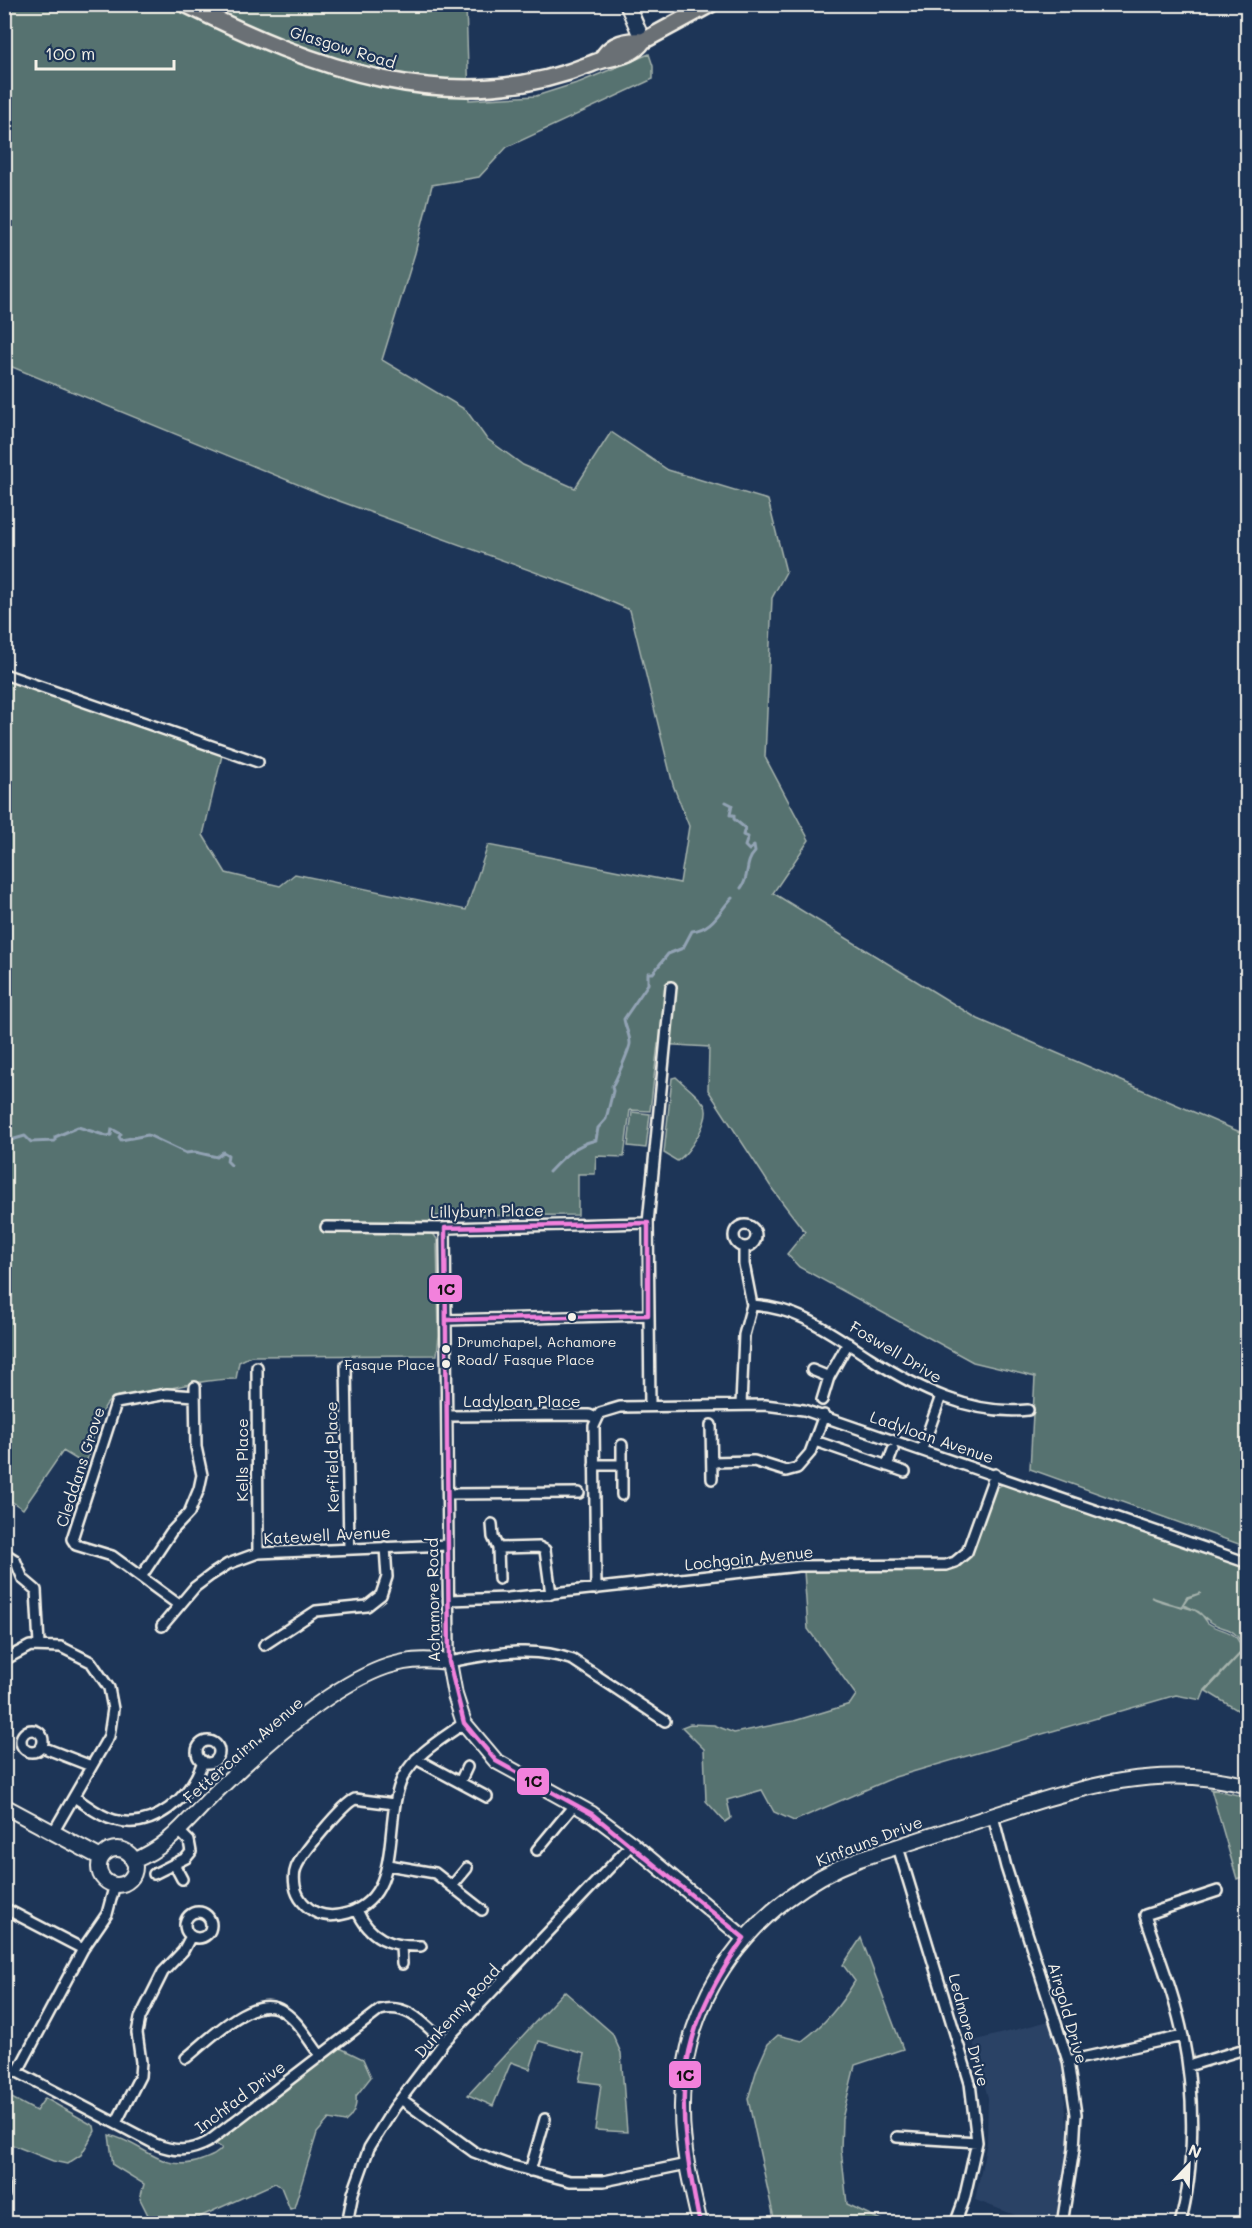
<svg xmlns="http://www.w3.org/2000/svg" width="1252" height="2228" font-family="Mali,sans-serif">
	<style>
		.built { fill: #2b4265 }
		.green { fill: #567270; stroke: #a5b2ac; stroke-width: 1.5 }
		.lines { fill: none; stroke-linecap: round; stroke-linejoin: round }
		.stream { stroke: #92a3b4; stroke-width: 3 }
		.street-casing { stroke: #f4f1e8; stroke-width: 14 }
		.secondary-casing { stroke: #f4f1e8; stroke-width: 18 }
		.primary-casing { stroke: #f4f1e8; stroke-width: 20 }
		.street { stroke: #1d3557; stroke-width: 9 }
		.secondary { stroke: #1d3557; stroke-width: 14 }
		.primary { stroke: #6b6f75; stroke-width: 15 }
		.bus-1-casing { stroke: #1d3557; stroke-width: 9 }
		.bus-1 { stroke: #f281dc; stroke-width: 4.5 }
		.bus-dot { fill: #f4f1e8; stroke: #1d3557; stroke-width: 2 }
		.labels { text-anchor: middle; stroke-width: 4.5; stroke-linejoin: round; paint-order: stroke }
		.bus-label { font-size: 14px; fill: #f4f1e8; stroke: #1d3557; text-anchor: start }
		.street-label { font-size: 16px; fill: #f4f1e8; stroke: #1d3557 }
		.line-badge { stroke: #1d3557; stroke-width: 2 }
		.pale-badge-label { font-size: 16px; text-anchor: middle; font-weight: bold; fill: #111 }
	</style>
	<rect width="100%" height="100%" fill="#1d3557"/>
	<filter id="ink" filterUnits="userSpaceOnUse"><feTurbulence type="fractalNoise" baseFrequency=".0167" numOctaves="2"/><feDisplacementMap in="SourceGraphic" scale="12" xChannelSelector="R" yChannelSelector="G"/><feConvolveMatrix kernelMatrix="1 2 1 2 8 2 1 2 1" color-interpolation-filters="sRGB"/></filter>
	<g filter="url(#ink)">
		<path class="built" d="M1049,2021l12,37 8,89 -14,76h-19l-61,-23 12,-58 1,-44 -15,-57z
			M1247,2101v122h-13l8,-26z"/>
		<path class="green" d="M4,5h462l3,95 67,-4 44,-14 69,-28 4,12v13l-146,68 -28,30 -47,8 -17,68 -33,107 84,50 20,28 37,27 52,23 36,-56 57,38 100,30 18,72 -14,26 -7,159 44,83 -36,53 205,126 269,116v412l-217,-78 5,-92 -62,-15 -174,-95 -12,-13 18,-22 -32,-42 -65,-100 1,-43 -51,-3 -8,67 -20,-1 -6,47 -28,-1 -1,18h-17v41l-144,1 -2,16 5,7 2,96 -2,20 -186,1 -12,6 -3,17c-35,0 -66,10 -100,17 -10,2 -18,-4 -26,4 -15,16 -19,44 -24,65l-23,-14 -40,58 -18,-12v-823l218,77 -20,84 23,38 54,13 15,-12 171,36 22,-65 192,38 9,-57 -16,-41 -43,-175 -51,-22 -248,-90 -326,-134z
			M676,1077c8,8 21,17 28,27 9,13 -15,50 -27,57l-13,-8 8,-75z
			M632,1112l18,2 -4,34 -18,-2z
			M1003,1484l244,83v84l-2,-1c-13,-29 -19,-16 -37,-30 -9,-7 -13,-11 -25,-15l5,-7 13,-5 -14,4 -6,10 -30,-10c12,8 34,8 48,15 4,3 6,8 9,11 16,11 28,4 34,28l-37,39 -4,10 -25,-5 -281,82 -101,44 -20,-9 -12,-22 -35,10 4,18 -6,4 -19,-21 -2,-52 -22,-22 8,-3 24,1 20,8 60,-12 56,-17 6,-9 -48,-66 -4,-58 145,-1 21,-14 24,-66z
			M1243,1651l4,1v64l-41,-25z
			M1211,1789l36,8v78l-10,4z
			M861,1938l42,111 -48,16 -13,54 -1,30 6,55 40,19h-112l-27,-124 9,-30 11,-25 10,-9 24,6c23,-17 38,-35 53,-60l-12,-16z
			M564,1991l48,42 9,20 6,79 -32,-2 6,-46 -22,-3 6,-27 -46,-13 -9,28 -19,-7 -18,44 -25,-11z
			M338,2047l25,12 8,18 -15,19c1,10 -2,19 -11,26l-16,-3 -12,14 -23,75 -4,1 -9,-22 -6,-4 -89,40h-34l-12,-24 4,-15 -31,-19 -4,-30c34,7 53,40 93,25 8,-3 15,-5 20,-12l-6,-4z
			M5,2071l8,4 1,5 -8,15 30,16 9,-13 49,28 1,5 -14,24 -14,9 -14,-3 -48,-19z"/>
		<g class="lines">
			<path class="stream" d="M726,802l6,3 -2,10h4v4l11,9 -2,7 5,2 -3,9 4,4 5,-4 1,6c-11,11 -5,25 -14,36
				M4,1142l21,-6 6,6 24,-1v-4l23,-10 29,9 4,-1 1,-6 9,5 -2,3 2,3 27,-5 38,18 9,-1 22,5 6,-5 5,3 -1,6 4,4
				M549,1172c15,-16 26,-27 47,-32l2,-12 8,-9 7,-28 -1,-5c3,-3 19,-40 18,-43 0,-8 -5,-16 -6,-24l24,-35v-11h5l15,-19 15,-6 9,-17c21,-2 27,-20 40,-33"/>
			<g class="street-casing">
				<path id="street" d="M4,674l254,88
					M734 1236a11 11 0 1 1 22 0a11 11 0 1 1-22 0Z
					M326,1227l119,1 203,-5
					M445,1228l4,434c44,-8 82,-17 124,-2l92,61
					M752,1305c48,3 79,28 118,53 47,30 102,58 158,52
					M446,1320l202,-5
					M346,1365l3,183
					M257,1367l1,186
					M812,1370l17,7
					M822,1400l7,-23 19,-34
					M741,1405l3,-70 8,-30 -8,-41v-17
					M650,1406l-2,-183 23,-236
					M447,1416l142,-1 7,3
					M711,1425l1,54
					M815,1441l90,31
					M622,1445v50
					M922,1449l19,-53
					M712,1462l42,-1 32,10 11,-3 13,-15 14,-38
					M594,1465h28
					M887,1466l6,-16
					M448,1494l131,-1
					M492,1524l1,13 5,11 1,31
					M498,1548l41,-1 6,3 6,44
					M4,1553l11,7 8,19 13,11 3,55
					M141,1577l30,-45 18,-19 10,-24 3,-14 -6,-28 -1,-60
					M596,1589l-2,-163 6,-13 20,-6 145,-2 39,5 444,153
					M449,1600l59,-2 291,-32 147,-1 9,-3 12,-10 28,-78
					M179,1605l-67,-49 -36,-11 -4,-6 44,-136 51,-9 28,2
					M162,1626l33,-39 16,-12 17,-11 30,-11 190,-8
					M264,1645l52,-34 51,-5 14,-11 6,-18 -2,-30
					M4,1660l26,-14 31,1 30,15 18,26 4,21 -4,27 -55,95
					M21 1741a11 11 0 1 1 22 0a11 11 0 1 1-22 0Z
					M197 1752a11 11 0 1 1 22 0a11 11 0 1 1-22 0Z
					M42,1747l49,19
					M416,1759l71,38
					M460,1782l7,-15
					M74,1797c13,8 25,19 40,23 40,11 77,-23 89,-59
					M394,1804l-39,-5c-12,5 -55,57 -59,69 -2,5 -2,12 -1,18 2,12 11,22 22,27 10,4 21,3 31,0 57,-18 34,-94 55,-136 13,-24 39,-38 61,-54
					M993,1816l13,51 62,194 8,53 -2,35 -12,75
					M898,1847l72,236 7,59 -13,58 -9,24
					M537,1850l38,-46
					M174,1864l8,15
					M388,1865l47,8 47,37
					M154,1874l32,-16 5,-6 -2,-11 -10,-10
					M452,1886l15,-18
					M4,1908l79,41
					M357,1910c12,28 34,37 64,36
					M185 1925a13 13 0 1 1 26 0a13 13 0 1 1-26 0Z
					M401,1946l1,18
					M186,2058c23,-18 69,-68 98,-46 15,10 25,29 36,43
					M1068,2061l115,-25
					M4,2065l151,79c20,8 35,8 53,-2l172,-132c28,-8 45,15 64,32
					M1188,2066l60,-18
					M18,2071l65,-122 24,-35 8,-30
					M401,2099l73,53 35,13 61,16h34l83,-17
					M116,2123l24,-47 1,-14 -4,-29 3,-15 23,-46 20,-21 8,-15
					M897,2137l80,5
					M530,2171l15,-52
					M4,2184v11
					M347,2224l6,-31 16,-45 25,-40 50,-66 188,-198
					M1180,2224c15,-56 15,-130 3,-187 -8,-41 -25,-82 -38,-122l73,-24"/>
			</g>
			<g class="secondary-casing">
				<path id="secondary" d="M627,4l16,37
					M4,1806l97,52
					M99 1867a18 18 0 1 1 36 0a18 18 0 1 1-36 0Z
					M133,1861c38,-15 56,-43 84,-70 44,-43 126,-118 187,-129 15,-3 30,-2 45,0l6,33 9,28 32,38 96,53 40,30 112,94
					M700,2224c-9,-38 -18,-75 -18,-113 -2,-115 72,-211 177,-252 47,-15 93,-30 139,-45 83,-27 163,-52 250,-28"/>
			</g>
			<g class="primary-casing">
				<path id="primary" d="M185,4c127,63 266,117 406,60 17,-8 40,-5 52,-23l68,-37
					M602,59c9,-16 24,-19 41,-18"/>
			</g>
			<use href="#street" class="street"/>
			<use href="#secondary" class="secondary"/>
			<use href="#primary" class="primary"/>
			<g class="bus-1-casing">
				<path id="bus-1" d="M648,1223l-203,5 4,434 15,61 32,38 96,53 152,124
					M648,1223v92
					M446,1320l202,-5
					M700,2224c-25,-120 -29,-182 44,-286"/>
			</g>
			<use href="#bus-1" class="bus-1"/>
		</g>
	</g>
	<g class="bus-dot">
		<circle cx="572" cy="1317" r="5"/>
		<circle cx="446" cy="1349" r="5"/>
		<circle cx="446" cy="1364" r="5"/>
	</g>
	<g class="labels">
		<g class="bus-label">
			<text x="457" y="1347">Drumchapel, Achamore<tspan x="457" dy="18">Road/ Fasque Place</tspan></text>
			<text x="435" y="1370" text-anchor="end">Fasque Place</text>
		</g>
		<g class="street-label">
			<text transform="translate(343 47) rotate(17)" y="6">Glasgow Road</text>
			<text transform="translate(487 1211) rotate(-1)" y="6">Lillyburn Place</text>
			<text transform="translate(896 1352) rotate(31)" y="6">Foswell Drive</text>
			<text x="522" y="1407">Ladyloan Place</text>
			<text transform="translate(932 1437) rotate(19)" y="6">Ladyloan Avenue</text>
			<text transform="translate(332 1457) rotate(-91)" y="6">Kerfield Place</text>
			<text transform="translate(242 1460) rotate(-90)" y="6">Kells Place</text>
			<text transform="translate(80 1467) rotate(-72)" y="6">Cleddans Grove</text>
			<text transform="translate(327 1535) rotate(-3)" y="6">Katewell Avenue</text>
			<text transform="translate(749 1558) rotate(-6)" y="6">Lochgoin Avenue</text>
			<text transform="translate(433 1600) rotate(-91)" y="6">Achamore Road</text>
			<text transform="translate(243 1750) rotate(-41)" y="6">Fettercairn Avenue</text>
			<text transform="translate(869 1841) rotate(-21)" y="6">Kinfauns Drive</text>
			<text transform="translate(457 2011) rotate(-48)" y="6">Dunkenny Road</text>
			<text transform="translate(1068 2013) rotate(74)" y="6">Airgold Drive</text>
			<text transform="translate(969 2030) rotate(75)" y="6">Ledmore Drive</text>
			<text transform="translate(240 2097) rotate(-37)" y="6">Inchfad Drive</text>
		</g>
	</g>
	<g class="line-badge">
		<rect x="428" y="1274" width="35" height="29" rx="6" fill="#f281dc"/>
		<rect x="516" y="1767" width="34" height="29" rx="6" fill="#f281dc"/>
		<rect x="668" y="2060" width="34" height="29" rx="6" fill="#f281dc"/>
	</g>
	<g class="pale-badge-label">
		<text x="446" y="1295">1C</text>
		<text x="533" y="1787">1C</text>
		<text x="685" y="2081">1C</text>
	</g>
	<rect width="1252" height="2228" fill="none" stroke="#1d3557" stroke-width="24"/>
	<rect x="12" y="12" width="1228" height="2204" fill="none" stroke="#f4f1e8" stroke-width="2" filter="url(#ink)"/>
	<g transform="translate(1189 2165) rotate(23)" stroke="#1d3557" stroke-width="4.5" paint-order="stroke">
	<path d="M0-4.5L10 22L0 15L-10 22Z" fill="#f4f1e8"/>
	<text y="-9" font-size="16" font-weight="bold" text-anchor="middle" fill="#f4f1e8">N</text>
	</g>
	<path d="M36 60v9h138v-9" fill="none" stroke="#f4f1e8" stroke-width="3"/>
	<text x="45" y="60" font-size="18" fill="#f4f1e8" stroke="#1d3557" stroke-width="4.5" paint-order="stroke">100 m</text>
</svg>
